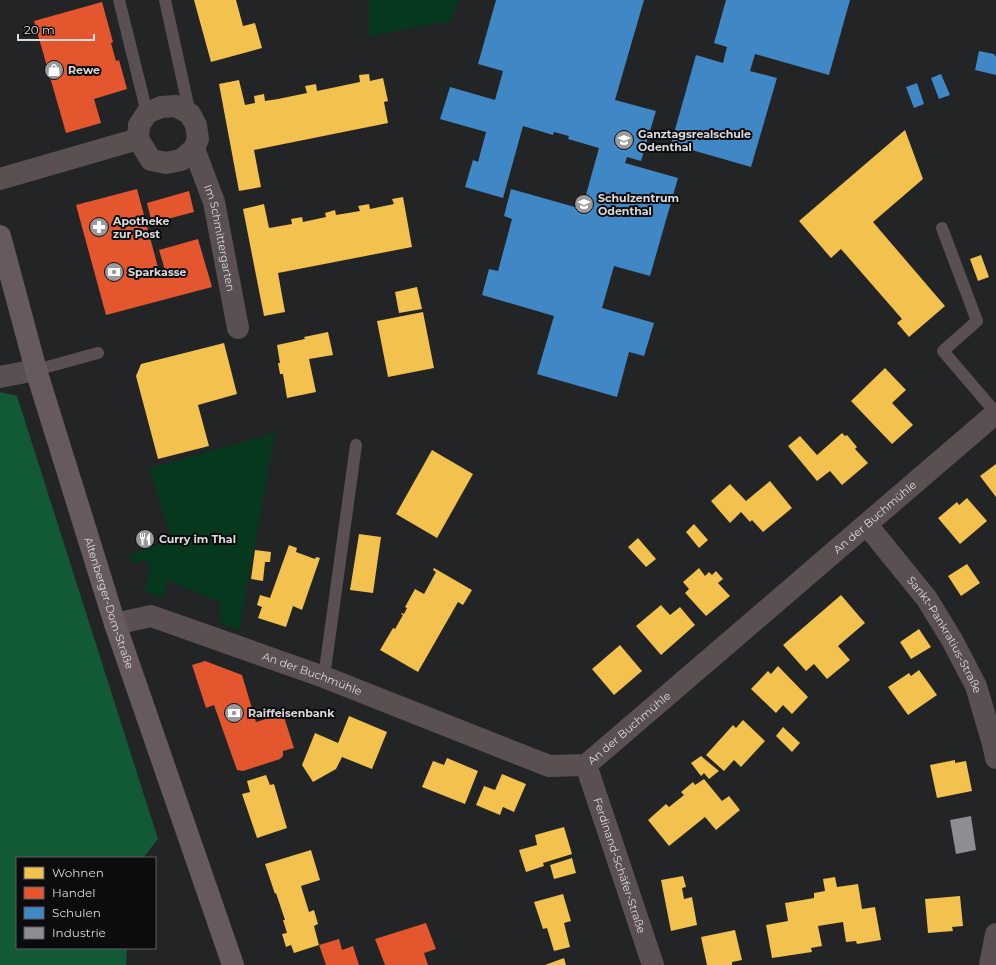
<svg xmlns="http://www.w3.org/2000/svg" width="996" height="965" font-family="Montserrat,sans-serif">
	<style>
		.green { fill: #06381e }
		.forest { fill: #115a35 }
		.homes { fill: #f2c14e }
		.shops { fill: #e4572e }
		.schools { fill: #3f88c5 }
		.industry { fill: #8d8d92 }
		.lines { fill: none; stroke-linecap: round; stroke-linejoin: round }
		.lane { stroke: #5a5052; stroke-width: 12 }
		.street { stroke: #5a5052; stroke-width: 22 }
		.secondary { stroke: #665a5c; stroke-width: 22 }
		.labels { text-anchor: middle; stroke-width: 4; stroke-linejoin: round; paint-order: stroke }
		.poi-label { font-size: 11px; font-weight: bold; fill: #dadadc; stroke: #0c0c0e; text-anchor: start }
		.street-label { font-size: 11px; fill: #dadadc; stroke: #0c0c0e }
	</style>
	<rect width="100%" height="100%" fill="#232425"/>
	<path class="green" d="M369,0h90l-9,21 -81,15z
		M275,433l-36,198 -18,-8 -1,-21 -53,-22 -4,18 -18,-7 5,-24 -5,-7 -12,4 -4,-9 43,-15 -23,-72z"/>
	<path class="forest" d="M0,392l17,4 141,443 -15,19h-126v90h110l-1,17h-126z"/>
	<path class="homes" d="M194,0h42l7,26 12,-3 7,25 -51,14z
		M369,74l1,7 13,-3 5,23 -4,1 4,21 -134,27 7,37 -22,4 -20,-107 20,-4 6,25 10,-2 -1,-7 10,-2 1,7 13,-2 29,-6 -2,-7 11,-2 1,7 43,-9 -1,-7z
		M905,130l18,49 -50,43 72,84 -36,31 -12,-14 5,-4 -61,-70 -10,9 -32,-37z
		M403,197l9,50 -134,26 7,39 -21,4 -21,-107 21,-5 5,24 23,-4 -1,-5 11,-2 1,5 23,-5 -1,-4 10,-3 1,5 24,-4 -2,-5 11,-2 1,5 24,-5 -2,-5z
		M981,255l8,22 -11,4 -8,-22z
		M417,287l5,22 -23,4 -4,-21z
		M423,312l11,56 -46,9 -11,-56z
		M328,332l5,23 -24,4 7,33 -29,6 -4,-24h-3l-2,-11h2l-3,-18 28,-6 -1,-2z
		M224,343l13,51 -39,11 11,41 -51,13 -22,-83 5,-12z
		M885,368l21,22 -14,13 21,22 -21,19 -41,-43z
		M842,433l3,3 2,-1 10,12 -2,2 13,14 -26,22 -12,-14 -13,10 -29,-35 12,-10 17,19z
		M432,450l41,24 -36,64 -41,-24z
		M996,464v33l-16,-21z
		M770,481l22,27 -29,24 -11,-12 -2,2 -9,-10 -11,11 -19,-22 19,-17 16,17z
		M967,498l20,23 -27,23 -22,-26 19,-16 2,3z
		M694,524l14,16 -9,8 -13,-16z
		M359,534l22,3 -8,56 -23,-3z
		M638,538l18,21 -10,8 -18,-20z
		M289,545l8,3 -1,4 19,7 1,-2 4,1 -18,52 -9,-4 -7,21 -28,-9 4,-11 -5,-2 3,-10 10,3z
		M255,550l16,2 -1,10h-5l-2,19 -12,-2z
		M967,564l13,19 -19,13 -13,-20z
		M434,568l38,22 -9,15 -5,-3 -40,70 -38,-22 13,-22 2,1 8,-14 -2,-1 1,-1 2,1 3,-6 -2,-1 10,-18 9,5 12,-22 -3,-2z
		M699,568l6,8 4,-4 3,3 4,-4 7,8 -5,4 12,13 -24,20 -21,-23 4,-4 -6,-7z
		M841,595l24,28 -27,23 12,14 -23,19 -13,-15 -8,7 -23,-26z
		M661,605l9,10 10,-8 15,18 -34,30 -25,-29z
		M919,629l12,18 -20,12 -11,-17z
		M620,645l22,26 -28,24 -22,-26z
		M778,666l30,31 -16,17 -9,-9 -7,8 -25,-24 17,-18 3,3z
		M919,670l18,25 -29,20 -20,-28 21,-14 2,3z
		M349,716l38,16 -15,37 -30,-12 -6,12 -23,13 -11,-17 13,-32 23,10z
		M743,720l22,21 -24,26 -7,-7 -10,11 -18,-16 27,-30 3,3z
		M783,727l17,16 -8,9 -16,-16z
		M701,756l18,15 -10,8 -5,-6 -3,3 -10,-13z
		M447,758l31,13 -13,33 -43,-17 11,-26 11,4z
		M955,760v3l11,-2 6,30 -35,7 -7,-33z
		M502,774l24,10 -12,28 -11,-5 -3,8 -24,-10 8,-19 11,4z
		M266,775l4,10 4,-1 13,44 -30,10 -15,-44 8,-2 -3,-11z
		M704,779l18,22 7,-5 11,14 -24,20 -11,-13 -36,29 -21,-26 18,-16 3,3 15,-12 -3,-3 12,-10 2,3z
		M564,827l8,27 -29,9 1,3 -18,6 -7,-22 18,-5 -2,-10z
		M311,850l9,30 -19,6 8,26 5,-2 4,14 -4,2 5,19 -25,8 -3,-8 -5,2 -4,-13 5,-1 -4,-13h2l-9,-27 -1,1 -10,-30z
		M572,858l4,15 -22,6 -4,-14z
		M683,876l3,11 -4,1 2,11 8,-2 5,28 -26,6 -10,-51z
		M835,877l2,10 21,-3 4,25 13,-2 6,33 -24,4 -1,-3 -10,1 -3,-20 -25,4 4,20 -11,2 1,4 -40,6 -6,-33 22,-4 -3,-18 29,-5v-5l11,-2 -2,-12z
		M563,894l8,27 -7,2 6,24 -16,4 -7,-23 -4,1 -9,-27z
		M960,896l3,30 -11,1 1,4 -25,2 -3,-34z
		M735,930l7,30 -10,2v3h-25l-6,-28z
		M564,958l2,7h-21z"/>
	<path class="shops" d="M102,2l11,40 -2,1 5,18 3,-1 8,29 -33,10 7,24 -35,10 -32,-112z
		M137,189l22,82 6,-1 -6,-20 39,-11 14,48 -106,28 -30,-110z
		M189,191l5,21 -42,11 -5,-20z
		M205,661l37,14 14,47 27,-8 11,34 -11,3v5l-3,3 -37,12 -6,-1 -23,-65 -8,3 -14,-43z
		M426,923l10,26 -12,4 4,12h-43l-10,-26z
		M339,939l3,11 11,-4 6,19h-33l-7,-20z"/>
	<path class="schools" d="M496,0h148l-29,100 41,11 -15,50 -14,-4 -2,6 53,15 -28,98 -36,-10 -12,42 52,15 -10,33 -15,-4 -12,45 -80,-23 17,-58 -72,-21 7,-26 9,2 14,-52 -8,-3 7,-27 71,20 17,-61 -31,-9 1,-3 -15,-4 -1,3 -30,-9 -20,72 -38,-11 8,-27 5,2 8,-30 -46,-13 10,-32 45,13 8,-29 -25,-7z
		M726,0h124l-21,75 -74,-21 -5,17 27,7 -26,89 -80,-23 25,-89 27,8 4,-16 -13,-4z
		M979,51l15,3 2,3v18l-21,-5z
		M941,74l9,21 -11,4 -8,-21z
		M917,83l7,21 -10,4 -8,-21z"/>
	<path class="industry" d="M971,816l5,34 -20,4 -6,-34z"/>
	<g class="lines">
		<path class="lane" d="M119,0l28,113
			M165,0l25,114
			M942,228l35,93 -34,30 53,62
			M36,370l62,-17
			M324,677l32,-232"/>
		<g class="street">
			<path d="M176,106l14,8 6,11 2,14 -4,10 -13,11 -15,3 -15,-3 -13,-21 1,-14 8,-12 14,-6z"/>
			<path id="s1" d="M194,149l20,53 24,126"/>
			<path d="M0,179l138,-40"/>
			<path d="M0,377l36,-7"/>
			<path id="s2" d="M867,525l60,74 25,41 24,46 17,58 3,14"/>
			<path id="s3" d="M115,624l36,-8 173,61 225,89 37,-1 410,-352"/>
			<path id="s4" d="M586,765l67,200"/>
			<path d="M990,965l6,-31"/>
		</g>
		<path class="secondary" id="s5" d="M0,236l36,134 79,254 118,341"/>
	</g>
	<defs>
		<g id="shop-disc" transform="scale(1)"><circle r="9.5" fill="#9a9a9c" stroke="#0c0c0e"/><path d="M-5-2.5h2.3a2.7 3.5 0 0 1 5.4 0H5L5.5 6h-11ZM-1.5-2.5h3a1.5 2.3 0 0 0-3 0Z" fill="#fff"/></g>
		<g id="school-disc" transform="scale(1)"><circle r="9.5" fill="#9a9a9c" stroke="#0c0c0e"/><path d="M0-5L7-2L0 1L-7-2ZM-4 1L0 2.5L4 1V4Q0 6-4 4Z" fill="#fff"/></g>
		<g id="pharmacy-disc" transform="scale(1)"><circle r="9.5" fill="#9a9a9c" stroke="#0c0c0e"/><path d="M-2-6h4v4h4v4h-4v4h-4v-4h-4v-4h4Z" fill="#fff"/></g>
		<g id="bank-disc" transform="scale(1)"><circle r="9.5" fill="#9a9a9c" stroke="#0c0c0e"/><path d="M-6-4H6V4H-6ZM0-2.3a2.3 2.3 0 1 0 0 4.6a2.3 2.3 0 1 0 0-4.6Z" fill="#fff"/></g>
		<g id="restaurant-disc" transform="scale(1)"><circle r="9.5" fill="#9a9a9c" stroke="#0c0c0e"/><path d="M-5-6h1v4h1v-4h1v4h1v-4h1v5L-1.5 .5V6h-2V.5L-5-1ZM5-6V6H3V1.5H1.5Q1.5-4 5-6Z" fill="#fff"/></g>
	</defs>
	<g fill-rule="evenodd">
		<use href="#shop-disc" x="54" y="70"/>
		<use href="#school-disc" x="624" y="140"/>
		<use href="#school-disc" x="584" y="204"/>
		<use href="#pharmacy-disc" x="99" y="227"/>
		<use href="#bank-disc" x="114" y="272"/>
		<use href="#restaurant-disc" x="145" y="539"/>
		<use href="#bank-disc" x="234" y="713"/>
	</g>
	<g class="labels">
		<g class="poi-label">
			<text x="68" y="74">Rewe</text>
			<text x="638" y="138">Ganztagsrealschule<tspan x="638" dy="13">Odenthal</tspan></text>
			<text x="598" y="202">Schulzentrum<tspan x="598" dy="13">Odenthal</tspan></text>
			<text x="113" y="225">Apotheke<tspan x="113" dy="13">zur Post</tspan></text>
			<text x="128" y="276">Sparkasse</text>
			<text x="159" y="543">Curry im Thal</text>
			<text x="248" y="717">Raiffeisenbank</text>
		</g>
		<g class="street-label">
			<text dy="4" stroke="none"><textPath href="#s1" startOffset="93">Im Schmittergarten</textPath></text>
			<text dy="4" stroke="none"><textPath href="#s3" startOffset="880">An der Buchmühle</textPath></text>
			<text dy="4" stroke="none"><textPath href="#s5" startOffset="383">Altenberger-Dom-Straße</textPath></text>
			<text dy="4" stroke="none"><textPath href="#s2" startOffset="135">Sankt-Pankratius-Straße</textPath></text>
			<text dy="4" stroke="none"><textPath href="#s3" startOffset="208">An der Buchmühle</textPath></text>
			<text dy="4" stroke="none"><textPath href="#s3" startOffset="556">An der Buchmühle</textPath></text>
			<text dy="4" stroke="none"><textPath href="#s4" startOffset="106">Ferdinand-Schäfer-Straße</textPath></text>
		</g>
	</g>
	<rect x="16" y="857" width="140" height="92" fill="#0c0c0e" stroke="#5e5e60"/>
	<rect x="24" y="867" width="20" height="12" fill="#f2c14e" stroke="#5e5e60"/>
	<text x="52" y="877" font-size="12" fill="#dadadc">Wohnen</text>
	<rect x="24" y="887" width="20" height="12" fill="#e4572e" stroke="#5e5e60"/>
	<text x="52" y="897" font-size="12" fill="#dadadc">Handel</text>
	<rect x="24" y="907" width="20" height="12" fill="#3f88c5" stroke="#5e5e60"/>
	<text x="52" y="917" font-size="12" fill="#dadadc">Schulen</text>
	<rect x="24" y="927" width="20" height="12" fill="#8d8d92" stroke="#5e5e60"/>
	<text x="52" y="937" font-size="12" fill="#dadadc">Industrie</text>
	<path d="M18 34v6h76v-6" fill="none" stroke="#dadadc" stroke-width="2"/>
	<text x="24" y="34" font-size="12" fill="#dadadc" stroke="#0c0c0e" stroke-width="3" paint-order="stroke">20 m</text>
</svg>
